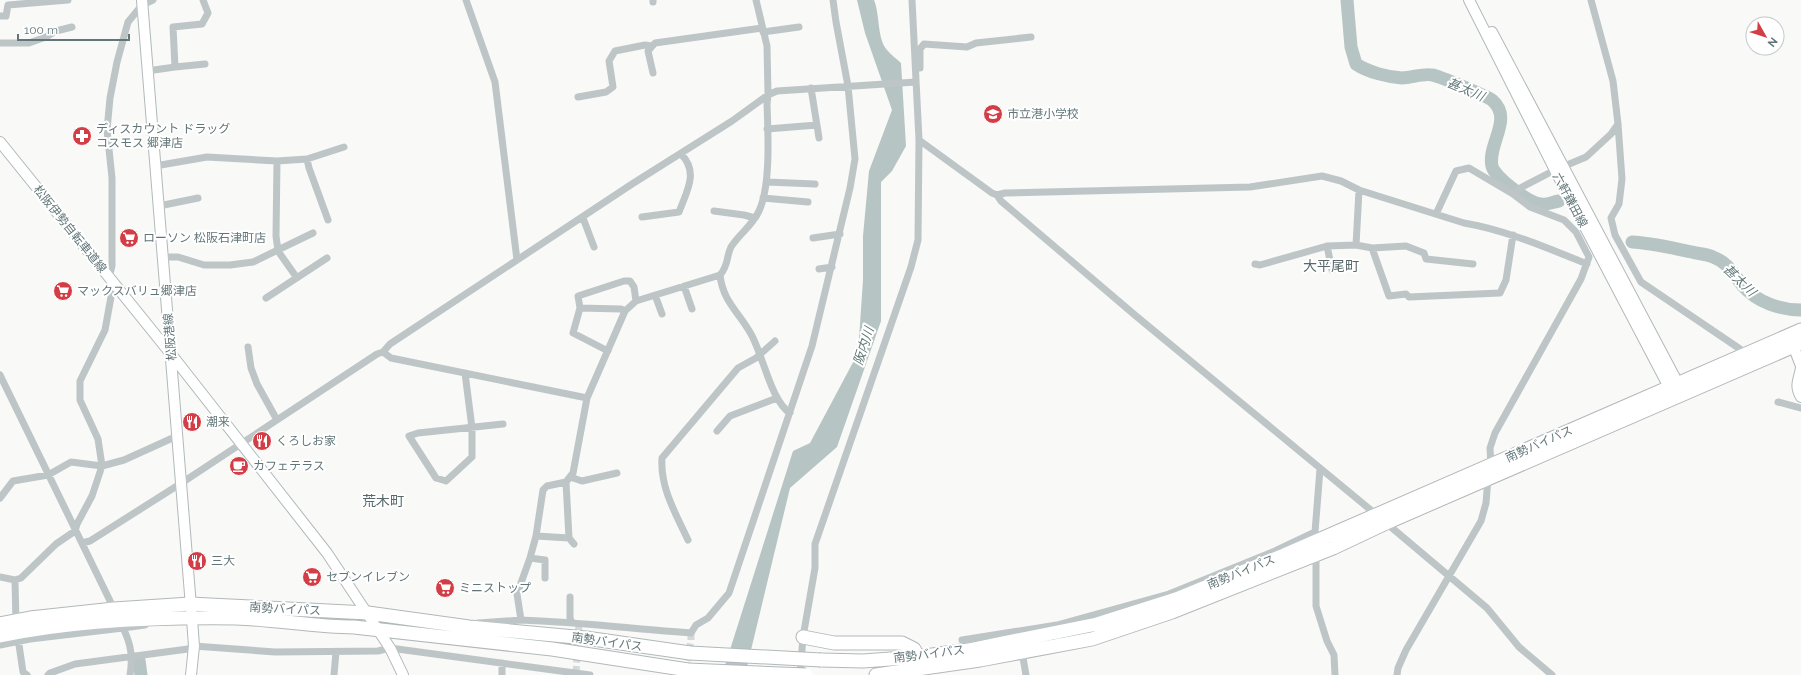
<svg xmlns="http://www.w3.org/2000/svg" width="1801" height="675" font-family="Raleway,'Noto Sans JP',sans-serif">
	<style>
		.water { fill: #b6c5c4 }
		.lines { fill: none; stroke-linecap: round; stroke-linejoin: round }
		.river { stroke: #b6c5c4; stroke-width: 13 }
		.street-tunnel { stroke: #d3d8d8; stroke-width: 7; stroke-dasharray: 7 3.5; stroke-linecap: butt }
		.secondary-casing { stroke: #b1b9bb; stroke-width: 12 }
		.highway-casing { stroke: #b2b8ba; stroke-width: 15 }
		.street { stroke: #bec5c6; stroke-width: 7 }
		.secondary { stroke: #fff; stroke-width: 10 }
		.highway { stroke: #fff; stroke-width: 13 }
		.highway-bridge-casing { stroke: #b2b8ba; stroke-width: 15; stroke-linecap: butt }
		.highway-bridge { stroke: #fff; stroke-width: 13 }
		.labels { text-anchor: middle; stroke-width: 4; stroke-linejoin: round; paint-order: stroke }
		.poi-label { font-size: 12px; fill: #627679; stroke: #fff; text-anchor: start }
		.street-label { font-size: 12px; fill: #627679; stroke: #fff }
		.water-label { font-size: 13px; font-style: italic; fill: #627978; stroke: #fff }
		.quarter-label { font-size: 14px; fill: #58686b; stroke: #fff }
	</style>
	<rect width="100%" height="100%" fill="#f9f9f7"/>
	<path class="water" d="M857,0h17c6,14 3,39 13,50 4,5 10,9 14,13l5,83 -14,25 -11,11v139l-44,126 -47,41 -45,187h-23l71,-224 17,-8 48,-90 5,-73v-44l6,-65 23,-61 -27,-77z"/>
	<g class="lines">
		<path class="river" d="M1347,0l4,47 5,17c12,8 31,13 46,14 10,0 21,-5 30,-3 7,1 55,21 60,25 22,19 -5,44 0,66 2,11 37,37 49,38 5,1 12,-2 18,-3
			M1632,242c20,1 40,6 60,10 7,2 15,2 21,5 16,6 20,17 30,29 14,16 37,24 58,24
			M139,660l2,15"/>
		<path class="street-tunnel" d="M685,671l6,-30v-8
			M576,673l3,-49"/>
		<g class="secondary-casing">
			<path id="secondary" d="M142,0l50,619 2,27 -3,29
				M1469,0l86,170 117,223
				M1492,32l189,357
				M0,142l171,212 156,199 63,95 13,27
				M1791,340l10,26
				M1801,368c-2,12 -7,17 0,29"/>
		</g>
		<g class="highway-casing">
			<path id="highway" d="M0,624l30,-6 84,-9 76,-5 178,9 101,14 117,11 104,15
				M0,636c76,-16 158,-19 236,-18 39,1 78,9 118,9l198,22 136,21
				M803,637l31,6h68l12,6 4,8
				M821,660l42,1 55,-4 50,-7 129,-26 79,-25 108,-44 517,-225
				M876,675l104,-15 112,-21 80,-27 161,-64 53,-25 415,-180"/>
		</g>
		<path class="street" d="M466,0l29,82 22,178
			M653,0v2
			M1591,0l22,81 5,43 4,55 -3,25 -8,14 4,17 26,47 99,67
			M0,16h6l2,-11 60,-5
			M763,32l36,-5
			M0,43h29l17,-6 10,-6 16,-4
			M175,67l30,-3
			M920,68v-19l4,-5 43,3 9,-4 55,-6
			M147,71l28,-4 -2,-40 29,-3 6,-11 -5,-13
			M653,73l-5,-22 7,-8 107,-15
			M811,88l8,50
			M578,97l28,-5 7,-5 -4,-26 6,-10 30,-6 7,1
			M767,129l50,-4
			M919,140l73,53 5,2 8,-2 245,-6 72,-11 19,5 18,9 105,33c42,7 83,25 123,41
			M307,159l2,9 19,52
			M277,161l-1,75 2,15 19,27
			M155,166l52,-9 70,4 30,-2 37,-12
			M767,182l48,2
			M1359,190l-3,55 16,3 34,-2 18,7 2,6 47,5
			M997,195l4,6 135,115 242,200
			M763,198l45,4
			M159,206l39,-8
			M714,211l30,4 11,3
			M1436,214l20,-43 13,-3 44,26 9,-7 33,-17 31,-13 25,-23 7,-10
			M642,217l37,-5c8,-21 20,-40 2,-58
			M583,218l11,29
			M813,238l27,-4
			M1327,246l5,24
			M1372,248l17,48 17,-2 3,3 91,-4 6,-13 7,-45
			M163,257h15l26,8h26l23,-3 60,-29
			M1255,264l5,1 67,-19 29,-1
			M819,269l13,-2
			M720,275c3,27 19,37 31,59 12,21 20,67 39,79
			M684,286l8,23
			M655,295l7,19
			M266,298l61,-40
			M580,308l41,1 4,2
			M248,347l3,21 6,16 20,36
			M608,351l-35,-18 7,-25 -2,-12 46,-15h6l4,6 2,14
			M383,352l8,6 196,40
			M465,373l7,55v29l-26,24 -10,-3 -27,-42 9,-3 85,-9
			M0,375l114,234
			M1778,402l23,6
			M717,431l13,-15 47,-18
			M1491,466l-1,-18 5,-15 86,-154 8,-22 -13,-25 -12,-12 -34,-13 -17,-13
			M570,477l12,4 35,-8
			M566,482l3,56
			M0,498l13,-17 35,-6 23,-13 31,4 22,-6 53,-24
			M1385,522l102,86 32,39 33,28
			M536,536l33,2 5,6
			M688,540c-12,-26 -28,-52 -26,-82l76,-90 18,-10 19,-17
			M82,543l8,-2 90,-57 197,-130 6,-2 7,-8 242,-160 100,-63 36,-26 9,-4 139,-9
			M530,558l15,2v18
			M1316,562v44l11,35 7,14 1,20
			M0,577l15,3 6,-2 35,-34 19,-13 2,-7 15,-28 10,-30 -4,-27 -18,-39v-19l25,-51 6,-33 -2,-19 3,-12v-88l-5,-48 3,-32 7,-36 11,-40 14,-17 11,-5
			M15,580l1,44
			M570,597v21l2,5
			M521,620c57,2 114,9 170,13l5,-8 12,-7 21,-25 83,-247 38,-158 5,-29 -7,-73 -12,-64 -3,-22
			M478,623l43,-3 -4,-26 13,-36 6,-22 7,-46 4,-4 19,-4 7,-9 14,-75 38,-87 11,-10 84,-26c9,-10 6,-18 11,-28 8,-13 22,-22 28,-36 12,-26 9,-78 8,-107l1,-9 -1,-49 -11,-46
			M18,638l5,34 4,3
			M962,640l95,-15 112,-31 106,-43 40,-19 5,-63
			M0,645l30,-6 93,-11
			M1022,652l4,23
			M48,675l2,-2 25,-9 113,-15 6,-3 81,6 103,-1 12,-3 200,27
			M130,675c3,-18 1,-31 -7,-47l22,-3
			M334,675l2,-23
			M502,675v-12
			M800,675l3,-38 12,-69v-24l96,-277 7,-27 1,-100 -7,-140
			M1397,675l1,-7 8,-18 75,-129 5,-18 2,-25"/>
		<use href="#secondary" class="secondary"/>
		<use href="#highway" class="highway"/>
		<g class="highway-bridge-casing">
			<path id="highway-bridge" d="M690,653l131,7
				M688,670l118,5"/>
		</g>
		<use href="#highway-bridge" class="highway-bridge"/>
	</g>
	<defs>
		<g id="school-disc" transform="scale(1)"><circle r="9.5" fill="#d33e46" stroke="#fff"/><path d="M0-5L7-2L0 1L-7-2ZM-4 1L0 2.5L4 1V4Q0 6-4 4Z" fill="#fff"/></g>
		<g id="pharmacy-disc" transform="scale(1)"><circle r="9.5" fill="#d33e46" stroke="#fff"/><path d="M-2-6h4v4h4v4h-4v4h-4v-4h-4v-4h4Z" fill="#fff"/></g>
		<g id="supermarket-disc" transform="scale(1)"><circle r="9.5" fill="#d33e46" stroke="#fff"/><path d="M-6-5.5h2.5l.6 2H6L4.5 2H-2.5L-4.4-4H-6ZM-1.5 3.2a1.3 1.3 0 1 0 .1 0ZM3 3.2a1.3 1.3 0 1 0 .1 0Z" fill="#fff"/></g>
		<g id="restaurant-disc" transform="scale(1)"><circle r="9.5" fill="#d33e46" stroke="#fff"/><path d="M-5-6h1v4h1v-4h1v4h1v-4h1v5L-1.5 .5V6h-2V.5L-5-1ZM5-6V6H3V1.5H1.5Q1.5-4 5-6Z" fill="#fff"/></g>
		<g id="cafe-disc" transform="scale(1)"><circle r="9.5" fill="#d33e46" stroke="#fff"/><path d="M-5.5-4.5H6V0H3Q3 3.5 0 3.5H-2.5Q-5.5 3.5-5.5 0ZM3-3.2v2h1.7v-2ZM-6 4.5H4V6H-6Z" fill="#fff"/></g>
	</defs>
	<g fill-rule="evenodd">
		<use href="#school-disc" x="993" y="114"/>
		<use href="#pharmacy-disc" x="82" y="136"/>
		<use href="#supermarket-disc" x="129" y="238"/>
		<use href="#supermarket-disc" x="63" y="291"/>
		<use href="#restaurant-disc" x="192" y="422"/>
		<use href="#restaurant-disc" x="262" y="441"/>
		<use href="#cafe-disc" x="239" y="466"/>
		<use href="#restaurant-disc" x="197" y="561"/>
		<use href="#supermarket-disc" x="312" y="577"/>
		<use href="#supermarket-disc" x="445" y="588"/>
	</g>
	<g class="labels">
		<g class="poi-label">
			<text x="1007" y="118">市立港小学校</text>
			<text x="96" y="133">ディスカウント ドラッグ<tspan x="96" dy="14">コスモス 郷津店</tspan></text>
			<text x="143" y="242">ローソン 松阪石津町店</text>
			<text x="77" y="295">マックスバリュ郷津店</text>
			<text x="206" y="426">潮来</text>
			<text x="276" y="445">くろしお家</text>
			<text x="253" y="470">カフェテラス</text>
			<text x="211" y="565">三大</text>
			<text x="326" y="581">セブンイレブン</text>
			<text x="459" y="592">ミニストップ</text>
		</g>
		<g class="street-label">
			<text transform="translate(1570 200) rotate(62)" y="4">六軒鎌田線</text>
			<text transform="translate(70 229) rotate(51)" y="4">松阪伊勢自転車道線</text>
			<text transform="translate(170 337) rotate(-95)" y="4">松阪港線</text>
			<text transform="translate(1539 444) rotate(-24)" y="4">南勢バイパス</text>
			<text transform="translate(1241 572) rotate(-22)" y="4">南勢バイパス</text>
			<text transform="translate(285 609) rotate(3)" y="4">南勢バイパス</text>
			<text transform="translate(607 642) rotate(8)" y="4">南勢バイパス</text>
			<text transform="translate(929 654) rotate(-7)" y="4">南勢バイパス</text>
		</g>
		<g class="water-label">
			<text transform="translate(1466 89) rotate(23)" y="5">甚太川</text>
			<text transform="translate(1740 280) rotate(44)" y="5">甚太川</text>
			<text transform="translate(863 346) rotate(-72)" y="5">阪内川</text>
		</g>
		<g class="quarter-label">
			<text x="1331" y="271">大平尾町</text>
			<text x="383" y="506">荒木町</text>
		</g>
	</g>
	<g transform="translate(1765 36) rotate(129)"><circle r="19" fill="#ffffff" stroke="#c0c8c9"/>
	<path d="M0-3L7 15L0 10L-7 15Z" fill="#d33e46"/>
	<text y="-6" font-size="11" font-weight="bold" text-anchor="middle" fill="#627679">N</text>
	</g>
	<path d="M18 34v6h111v-6" fill="none" stroke="#627679" stroke-width="2"/>
	<text x="24" y="34" font-size="12" fill="#627679" stroke="#ffffff" stroke-width="3" paint-order="stroke">100 m</text>
</svg>
